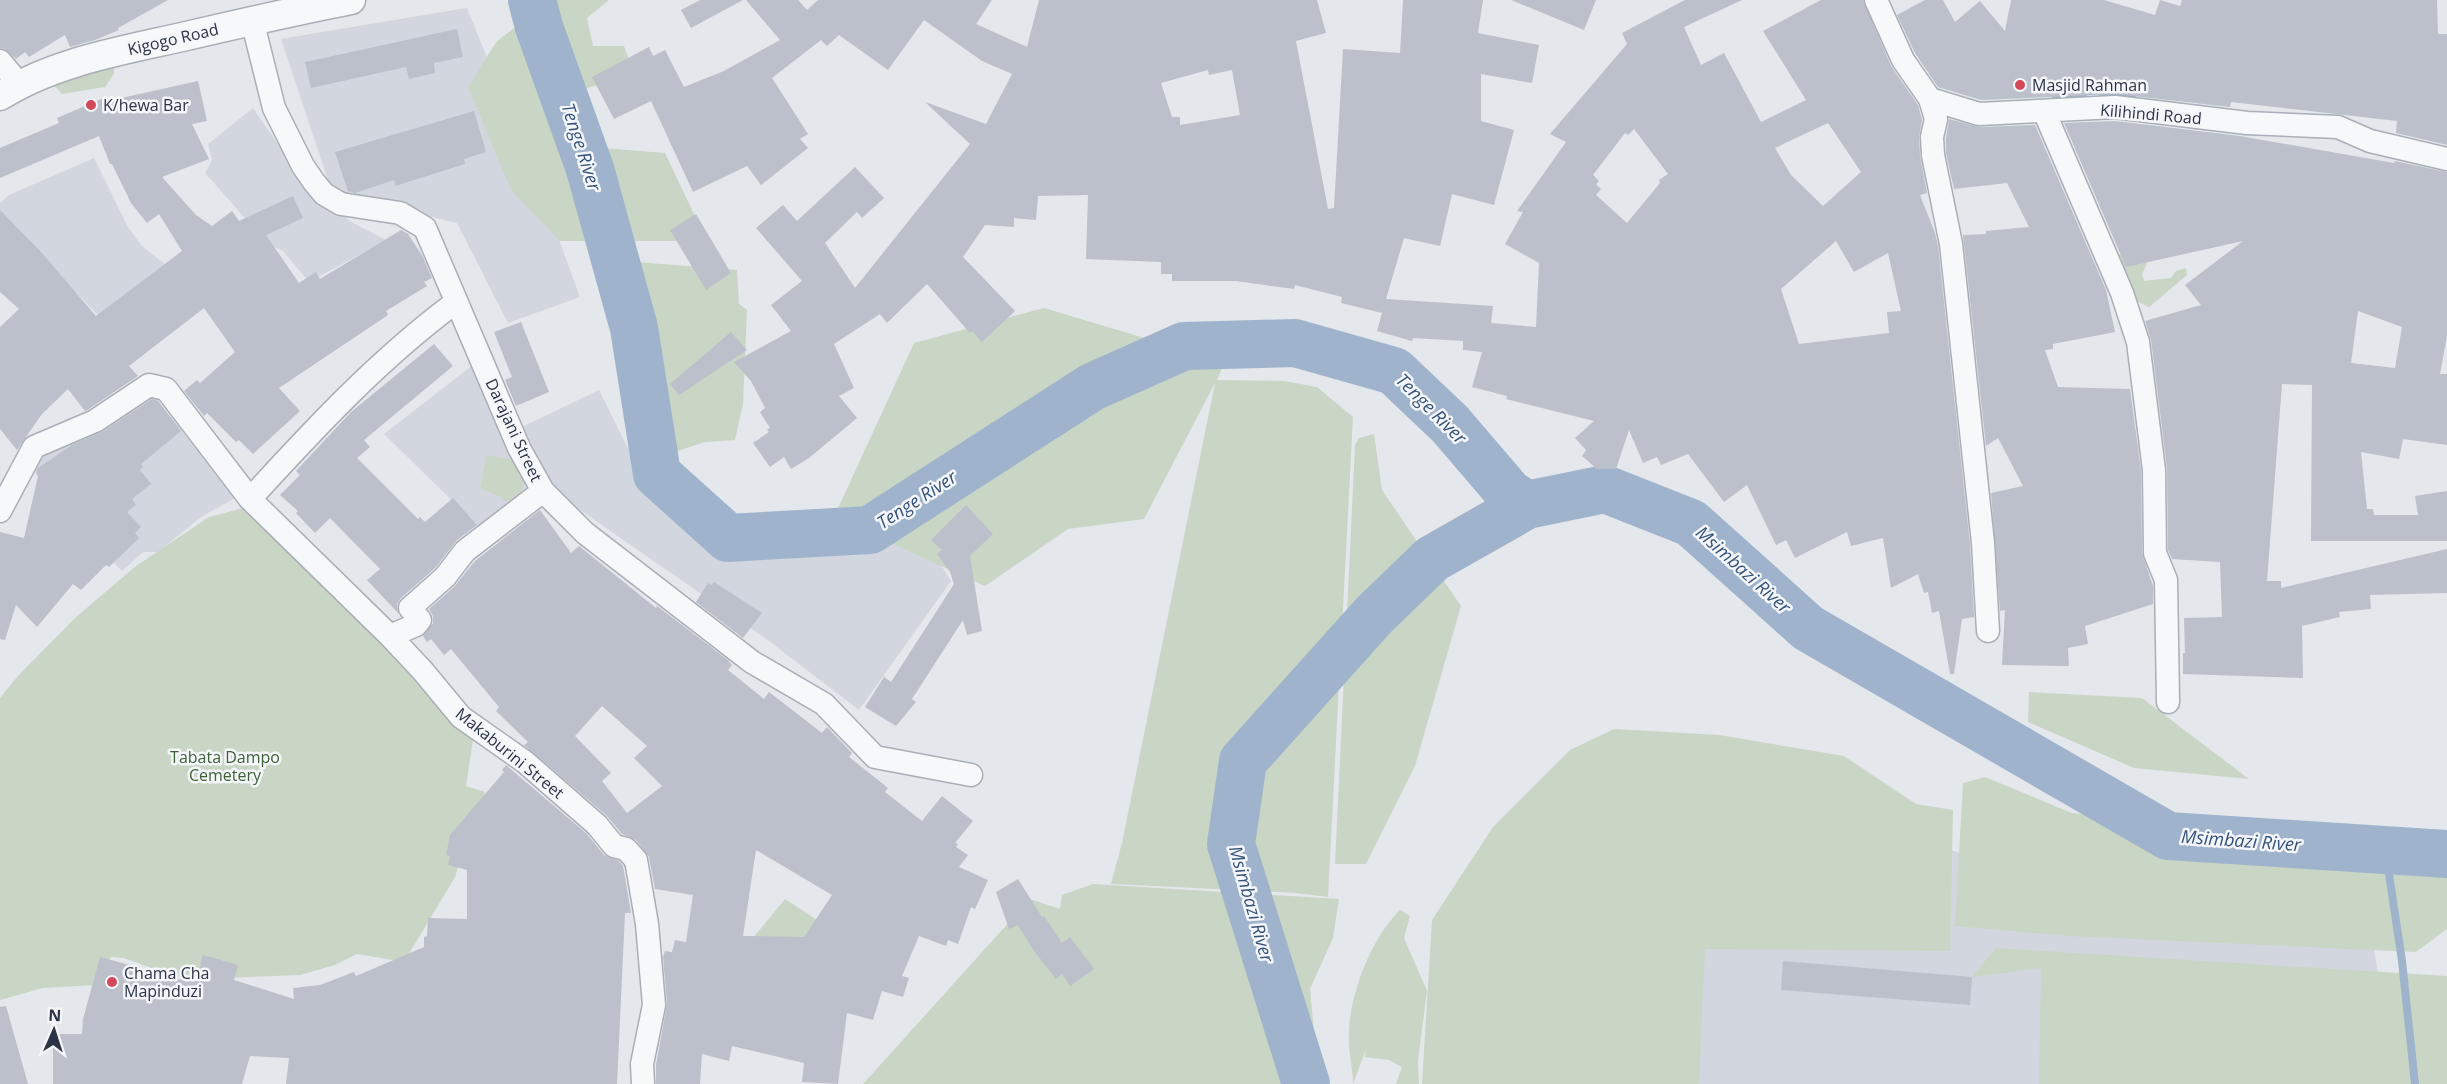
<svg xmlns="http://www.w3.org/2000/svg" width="2447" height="1084" font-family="'Open Sans',sans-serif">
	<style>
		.built { fill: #d2d6de }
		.green { fill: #c9d6c5 }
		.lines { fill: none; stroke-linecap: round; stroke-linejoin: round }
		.stream { stroke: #9fb4cc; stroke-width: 8 }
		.river { stroke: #9fb4cc; stroke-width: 48 }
		.building { fill: #bbc0ca; fill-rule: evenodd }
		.minor-casing { stroke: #a9aeb7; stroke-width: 25 }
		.tertiary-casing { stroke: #a9aeb7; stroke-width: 31 }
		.minor { stroke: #f7f8fa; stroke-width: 22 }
		.tertiary { stroke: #f7f8fa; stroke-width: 28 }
		.poi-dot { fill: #d1495b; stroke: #f4f6f9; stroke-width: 2 }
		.labels { text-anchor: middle; stroke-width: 5; stroke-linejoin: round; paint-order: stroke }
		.street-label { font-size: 16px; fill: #2b3445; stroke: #f4f6f9 }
		.poi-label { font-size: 16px; fill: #2b3445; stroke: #f4f6f9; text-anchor: start }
		.park-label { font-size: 16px; fill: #3f6138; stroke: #f4f6f9 }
		.water-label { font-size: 18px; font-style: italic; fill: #34527a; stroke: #f4f6f9 }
	</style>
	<rect width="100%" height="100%" fill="#e4e7ec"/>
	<path class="built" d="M467,8l73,180 40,109 -72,26 -51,-100 -112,-27 -15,-10 -49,-147z
		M253,108l59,86 41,29 33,17 -77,42 -26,-31 -15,-7 -63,-71 7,-13 -4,-16z
		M94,158l34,69 14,19 44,35 -86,36 -100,-103v-11l9,-8z
		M473,365l62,126 -52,40 -99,-97z
		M149,389l86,109 -34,19 -43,35h-15l-21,19 -46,-48 -47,-59z
		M599,390l46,93 77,69 197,-22 32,51 -92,129 -90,-69 -186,-129 -35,-30 -28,-54z
		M1810,808l184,55 376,63 27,158h-885z"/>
	<path class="green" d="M552,0h57l-22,18 6,28h31l10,27 -55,18 24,57 62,5 36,76 -2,12h-139l-49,-51 -43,-103 29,-46z
		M114,57v17l-9,13 -43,7 -11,-12z
		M2126,250l24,7 -8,17 2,7 27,-3 5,-7 10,-3 1,7 -38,32 -19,-9 -13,-42z
		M624,261l113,9 2,34 8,6 -4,94 -8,36 -30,2 -30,10 -35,-10 -16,-56 -7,-65z
		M1044,308l181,54 -8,18 67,1 33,6 36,30 -25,480 -32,-4 -185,-9 11,-41 93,-460 -71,136 -76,10 -83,57 -151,-69 80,-174z
		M1374,434l8,56 79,116 -46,160 -49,98h-31l20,-419 4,-7z
		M487,455l26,5 14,15 -10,26h-13l-3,-4 -21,-9z
		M259,504l216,223 -9,59 19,6 -14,34 -16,51 -51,85 -47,-8 -22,11 -35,10 -101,4 -41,-5 -9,-7 -25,-9 -13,-1 -15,28 -53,3 -43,12v-302l18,-22 57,-58 61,-52 73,-49z
		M2029,692l113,6 107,81 -115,-11 -106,-46z
		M1614,729l105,6 125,21 72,48 37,6 -3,141 -245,-2 -6,135h-277l10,-164 61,-93 77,-77z
		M1985,777l87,36 149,15 117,25 109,10v66l-31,23 -347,-16 -114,-10 8,-143z
		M1093,884l246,15 -6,39 -23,51 9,95h-456l167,-185 30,10 2,-14z
		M785,899l40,26 -12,19 -60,-6z
		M1400,910l10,6 -6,22 23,53 -9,70 1,23h-23l6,-17 -13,-7 -24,-3 2,-10 -14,37c0,-14 -4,-28 -4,-42 -2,-42 21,-103 51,-132z
		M1996,948l451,28v108h-408l2,-116 -69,9z"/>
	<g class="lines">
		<path class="stream" d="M2102,92l31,7
			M2056,99l27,-5
			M2382,850l3,-3 17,114 13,123"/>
		<path class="river" d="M532,0l7,27 51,142 44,159 23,146 71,64 142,-8 222,-143 92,-41 111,-3 99,28 56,53 59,69 18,12
			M1306,1084l-75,-240 12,-83 131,-146 58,-56 95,-54 78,-16 86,34 117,105 360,208 279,18"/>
	</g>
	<path class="building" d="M0,0h168l-50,28 1,2 -24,10 -25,7 -5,-12 -36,22 -4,-5 -9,7 -11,-10 -5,-1z
		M700,0h43l-52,28 -10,-18z
		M746,0h52l9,10 11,-10h174l-16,24 51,23 12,-47h278l9,33 -30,8 32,168 6,-1 9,-159 57,4 3,-53h80l-5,33 61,12 -7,38 -51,-9v47l33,9 -20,75 -42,-11 -12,52 -36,-8 -18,61 107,7 -2,17 45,4 3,-64 -34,-19 18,-32 -6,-1 49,-69 -16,-8 77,-90 -5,-11 63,-33h57l-58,27 17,38 23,-12 37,69 45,-22 -43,-69 58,-31h42l28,66 27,39 4,15 -3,17 1,19 7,37 -7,2 15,38 3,13 32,298 4,73 -12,2 -8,55h-4l-11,-63 -7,2 -4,-21 -4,1 -6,-19 -27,14 -8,-50 -32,8 -4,-14 -52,26 -9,-18 -10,5 -29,-60 -23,17 -36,-48 -27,11 -4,-8 -14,6 -14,-33 -13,39h-19l-15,-13 4,-6 -11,-12 19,-17 -88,-22 1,-3 -35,-9 10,-35 -19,-2v-9l-50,-3 -1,3 -35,-10 5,-18 -41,-10 1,-6 -47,-12 -1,4 -58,-8h-64v-7h-11v-12l-75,-3 2,-64 -50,1 -2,24 -22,-2v9l-29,-2 -22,32 52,54 -33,31 -10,-11 -2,2 -43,-49 -40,39 -7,-9 -46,30 20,44 -15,8 18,22 -48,40 -18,11 -7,-12 -14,10 -17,-24 16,-11 -2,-2 3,-2 -10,-16 5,-4 -14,-27 -17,-19 57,-31 -20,-26 31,-24 -46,-53 27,-23 14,16 58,-54 29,31 -22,20 -5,-6 -32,31 30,45 115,-144 -45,-42 61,22 26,-50 -30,-13 -58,-41 -36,50 -49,-35 -12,11 -6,-6 -49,38 36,56 -8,5 8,9 -47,37 -14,-19 -54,26 -42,-91 -37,18 -22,-42 57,-30 4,9 12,-6 19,37 40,-16 56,-31zM1208,70l1,5 23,-5 8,45 -60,10v-8h-8l-11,-34zM1828,123l33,49 -38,34 -32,-31 -16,-27zM1634,129l34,45 -9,6 1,3 -33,40 -31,-28 5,-6 -5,-5 3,-3 -6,-6 32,-42 3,2zM1836,241l18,31 34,-19 13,58 -14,1 2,21 -90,11 -18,-55z
		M1511,0h85l-12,30z
		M1925,0h18l12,22 25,-21 25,30 6,-31h93l51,15 5,-15 20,6 2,-6h255l1,34h9v111l-51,-12 1,-12 -166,-19 -1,5 -115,-13 -134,6 -43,-13 -23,-34 -18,-38z
		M457,29l6,28 -29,6 1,10 -26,6 -3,-12 -95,21 -6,-26z
		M198,81l9,40 -15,3 17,35 -47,18 34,38 16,11 20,-15 7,10 54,-25 10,22 -37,17 33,48 17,-11 4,7 81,-49 7,4 15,23 9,21 -8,4 3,4 -41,25 2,4 -109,73 21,23 -47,43 -14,-14 -3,2 -29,-29 -3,3 -20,-25 13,-11 3,3 35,-31 -31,-44 -75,58 9,10 -49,33 -4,2 -17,-22 -26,25 -25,36 -17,-21v-102l19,-18 -19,-17v-82l42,43 54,63 86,-65 -23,-37 -12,9 -16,-20 -19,-39h-2l-11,-28 -99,42v-30l59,-25 -2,-5 49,-21 2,4z
		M474,111l12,41 -22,7 1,5 -70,22 -1,-6 -39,13 -7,-2 -13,-39z
		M1949,119l30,8 56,-2 71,165 9,42 -62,12v5l-8,1 13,37 72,2 11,82 1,82 11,33v18l-68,22 3,18 -20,4 1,18 -67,-1 3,-55 -5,1 -9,-118 32,-7 -25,-48 -12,8 -23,-211 23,-1v-3l43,-4 -22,-44 -53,6 -8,-36v-15z
		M2115,121l125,15 154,27 1,-2 52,11v164l-7,38h7v71l-44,-6 -4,20 -38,-7 6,57h6l1,6h44l-3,-19 32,-5v50h-136l1,-156 -30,-1 -15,197h14v7l166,-39v44l-77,2 1,14 -32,3 1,5 -38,9 1,52 -120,-4v-21h2l-1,-35 38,-1 -2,-55 -48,-3 -4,-9 -1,-82 -16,-128 -6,-19 56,-16 -16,-20 58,-44 -117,26 -62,-144zM2358,311l44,16 -7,41 -44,-5z
		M696,214l35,59 -25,17 -36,-60z
		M521,322l28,70 -33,14 -11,-26 7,-3 -18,-45z
		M731,332l16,18 -68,45 -9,-11z
		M434,344l19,22 -89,74 6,7 -13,11 61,61 2,-2 5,5 28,-24 24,27 -20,15 -22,28 -34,30 -4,6 1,9 -31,-33 13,-11 -50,-51 -15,15 -19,-20 2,-2 -18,-16 20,-20 -4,-4 55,-59z
		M152,399l6,2 23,30 -40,33 2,3 -3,3 11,14 -19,15 4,6 -9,7 14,15 -6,6 4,5 -30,29 -3,-2 -25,25 -8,-6 -36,43 -21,-22 -11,35 -5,-1v-107l24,6 14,-62 -2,-3 2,-5 34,-23 30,-13z
		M966,505l27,29 -23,22 12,75 -15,4 -4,-15 -51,79 4,3 -20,24 -31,-19 19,-30 7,5 63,-98 -4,-12 -13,-18 5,-4 -11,-10z
		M540,510l31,43 8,-7 77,62 1,-2 71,54 4,5 -4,5 36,29 5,-7 53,41 5,-6 25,26 -3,4 39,31 -3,4 37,29 20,-25 31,25 -18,22 3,1 -2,3 12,8 -9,12 29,13 -13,29 -4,-2 -13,37 -10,-4 -2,6 -27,-10 -17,40 7,2 -6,19 -21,-6 -9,29 -26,-7 -9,71 -36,-2 2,-19 -72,-17 -3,15 -27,-7 -2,30h-44v-19l11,-61 -4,-47 2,-6 7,1 3,-12 11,2 7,-47 -38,-6 -6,-32 -13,-17 -14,-6 -16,-19 -82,-70 4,-3 -32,-31 3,-4 -48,-58 -7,6 -13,-16 -4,3 -4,-6 10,-13v-7l-4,-7 25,-22 21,-26zM602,706l45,40 -13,12 28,28 -35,27 -25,-32 9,-8 -36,-37zM756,850l76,45 -28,42 -61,-1z
		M714,582l48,31 -19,25 -47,-36 12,-19 3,2z
		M506,765l81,69 17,21 15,6 4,5 8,47h-6l-8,171h-331l3,-26 -39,-2 -8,28h-189v-50h29l1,-15 17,-62 41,11 -2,7 57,6 7,-26 35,10 -4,15 60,19 -1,-11 27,-3 34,-13 2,4 68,-29v-10l3,-1 1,-18 39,1v-49l-19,-5 2,-9 -4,-1 4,-20 54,-63 -2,-2z
		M1018,879l24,38 2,-1 18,27 8,-6 24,32 -24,17 -8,-12 -6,5 -22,-28 -16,-26 -9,4 -13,-37z
		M1783,961l189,16 -2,28 -189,-15z
		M6,1006l22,78h-28v-77z"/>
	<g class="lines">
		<g class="minor-casing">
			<path id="minor" d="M1876,0l27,60 27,39 49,15 136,-7 132,16 91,4 32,14 77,18
				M252,20l22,88 29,58 11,16 10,12 17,10 59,9 25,15 94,220 24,43 42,42 167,129 72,42 51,53 96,18
				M0,61l19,23
				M1930,99l6,20 -4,18 1,18 18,89 32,299 5,88
				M2044,111l78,182 16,49 16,128 1,83 11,27 2,122
				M250,499c65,-71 129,-140 206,-197
				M0,511l34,-64 61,-26 54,-36 17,4 84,110 140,137 32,34 39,47 64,45 72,63 17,21 12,3 10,11 11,64 7,81 -12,59 1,20
				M390,636l26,-11 4,-5 -10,-12 35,-31 20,-26 78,-60"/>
		</g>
		<g class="tertiary-casing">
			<path id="tertiary" d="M0,96c54,-34 120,-45 182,-59 56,-13 112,-26 169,-37"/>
		</g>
		<use href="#minor" class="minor"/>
		<use href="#tertiary" class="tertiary"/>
	</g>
	<g class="poi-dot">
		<circle cx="2020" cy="85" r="6"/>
		<circle cx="91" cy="105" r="6"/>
		<circle cx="112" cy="982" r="6"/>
	</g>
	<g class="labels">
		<g class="street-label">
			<text transform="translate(173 39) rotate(-13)" y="6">Kigogo Road</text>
			<text transform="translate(2151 114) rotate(5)" y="6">Kilihindi Road</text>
			<text transform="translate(514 430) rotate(65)" y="6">Darajani Street</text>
			<text transform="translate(510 753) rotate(39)" y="6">Makaburini Street</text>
		</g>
		<g class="poi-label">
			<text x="2032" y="91">Masjid Rahman</text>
			<text x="103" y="111">K/hewa Bar</text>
			<text x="124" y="979">Chama Cha<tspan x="124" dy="18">Mapinduzi</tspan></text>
		</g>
		<g class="park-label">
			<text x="225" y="763">Tabata Dampo<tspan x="225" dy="18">Cemetery</tspan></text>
		</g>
		<g class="water-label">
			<text transform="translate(581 147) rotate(72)" y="6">Tenge River</text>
			<text transform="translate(1431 409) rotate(45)" y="6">Tenge River</text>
			<text transform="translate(917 500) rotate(-33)" y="6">Tenge River</text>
			<text transform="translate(1743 570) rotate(42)" y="6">Msimbazi River</text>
			<text transform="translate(2241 841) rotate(4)" y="6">Msimbazi River</text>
			<text transform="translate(1251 904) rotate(74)" y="6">Msimbazi River</text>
		</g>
	</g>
	<g transform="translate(54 1030) rotate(3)" stroke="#f4f6f9" stroke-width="4.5" paint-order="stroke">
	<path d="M0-4.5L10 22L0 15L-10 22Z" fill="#2b3445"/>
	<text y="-9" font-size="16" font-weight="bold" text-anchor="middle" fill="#2b3445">N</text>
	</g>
</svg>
